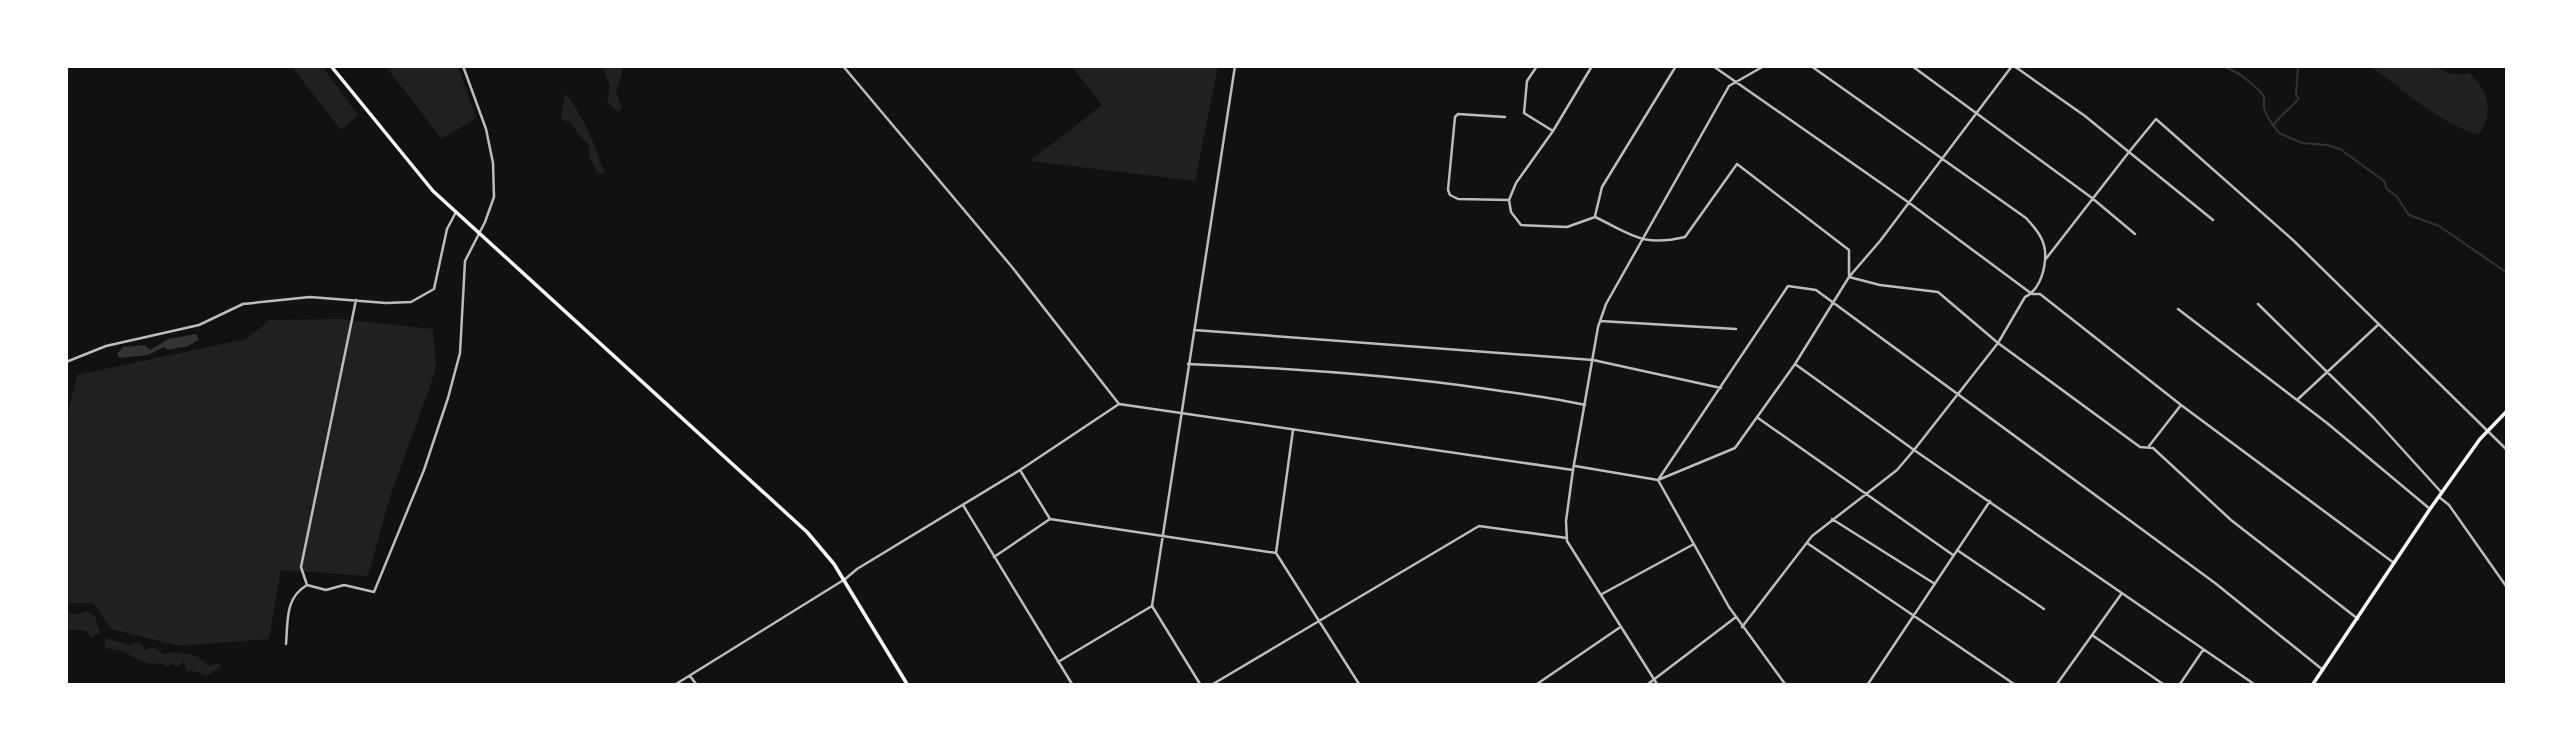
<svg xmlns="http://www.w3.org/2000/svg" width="2573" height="751" font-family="Arial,sans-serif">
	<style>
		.green { fill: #202020 }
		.water { fill: #333 }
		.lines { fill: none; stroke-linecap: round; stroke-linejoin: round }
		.stream { stroke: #333; stroke-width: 2 }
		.minor { stroke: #bcbcbc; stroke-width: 2.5 }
		.tertiary { stroke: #bcbcbc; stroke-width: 2.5 }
		.secondary { stroke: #f5f5f5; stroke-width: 3.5 }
		.primary { stroke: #f5f5f5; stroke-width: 3.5 }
	</style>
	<rect width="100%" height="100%" fill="#111"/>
	<path class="green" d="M292,67h31l35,48 -17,15z
		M386,67h72l18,51 -34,21z
		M603,67h19v6l-6,18 6,17 -4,4 -11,-11 3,-15z
		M1072,67h146l-23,114 -165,-20 72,-56z
		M2371,67h66c11,8 18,8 32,6 20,18 25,39 10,62 -40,-11 -74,-45 -108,-68z
		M565,93c19,22 30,53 40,81l-7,-1 -8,-14 -2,-16 -5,-3 -12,-17 -10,-4z
		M340,319l93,10 3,40 -46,128 -22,79 -87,-6 -12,69 -90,7 -68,-17 -18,-26h-26l-1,-183 11,-45 169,-36 24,-19z
		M67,611l9,4 10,-4 10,6v6l5,9 -10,6 -6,-8h-18z
		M105,638l25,7 4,-3 7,1 4,7c11,-5 11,0 20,5l7,-3 25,4 11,10 11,-3 2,4 -13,8 -21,-5 -4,-8 -5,5 -6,-3 -4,3 -9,-4c-18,6 -33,-17 -51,-14l-3,-2z"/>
	<path class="water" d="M196,334l3,6 -11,6 -21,4 -3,-3 -16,8 -29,3 -2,-4 6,-7 22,-2 5,5 18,-11z"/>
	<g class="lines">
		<path class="stream" d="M2223,66l18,9 19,16 4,6v11l4,10 11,15 23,10 25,2 13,4 44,32 3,8 10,8 12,18 30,11 67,46
			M2273,126c7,-12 18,-17 26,-28l-3,-3 2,-29"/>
		<path class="minor" d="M843,66l169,201 107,137
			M1537,66l-10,15 -3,32 29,18
			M1592,66l-39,65 -37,52 -7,17 2,12 10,13 46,2 28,-10c38,18 47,30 90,20l52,-73 112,86v27l31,8 58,7 60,51 142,104 13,1 78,72 127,99
			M1713,66l195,136 124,92h8l141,111 213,158
			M1811,66l215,152c12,13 21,24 19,42
			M1912,66l180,132 43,36
			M2014,66l71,50 44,36 27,-33 138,122 212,208
			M1505,117l-47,-3 -3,3 -7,73 2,5 8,4 51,1
			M1595,216l7,-29 74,-121
			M2258,304l116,114 68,75
			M2178,309l149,114 103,86
			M1600,321l136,8
			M1194,330l399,30 128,28
			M66,362l40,-16 93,-21 44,-21 67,-7 76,6 25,-1 23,-13 13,-60 9,-17
			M1188,364c98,4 195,10 292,24 35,5 70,9 105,17
			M1795,364l119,86 340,234
			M2297,400l82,-76
			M1758,418l195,137
			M1293,430l-17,123 83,131
			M2149,446l32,-41
			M1575,466l83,14 71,127 56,77
			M1020,470l30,49
			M1573,470l25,-143 8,-23 123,-218 35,-20
			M1658,480l130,-194 28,4 399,293 108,87
			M1658,480l77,-32 60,-84 54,-87 31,-36 132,-175
			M2439,497l10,8 57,81
			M963,505l109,179
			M1832,519l103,65
			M1807,543l207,141
			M1957,550l87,59
			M994,557l56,-38 226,34
			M307,585l-6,-18 55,-267
			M1602,594l92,-50
			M1152,606l48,78
			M1742,627l70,-91 85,-66 17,-20 84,-107 27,-46c13,-6 19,-23 20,-37l84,-108 84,68
			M2092,635l71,49
			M286,644c2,-24 -1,-46 21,-59l19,5 18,-5 30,7 50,-122 24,-72 12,-45 5,-92 20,-39 9,-25 -1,-34 -7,-34 -23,-63
			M1058,662l94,-56 83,-540
			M690,676l6,8
			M676,684l166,-103
			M1213,684l266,-158 88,12
			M1537,684l82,-56
			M1648,684l88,-67
			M1868,684l122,-183
			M2057,684l65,-91
			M2180,684l23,-34"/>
		<path class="tertiary" d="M844,580l13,-11 163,-99 99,-66 454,66 -7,51 1,20 90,143"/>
		<path class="secondary" d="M2313,684l117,-175 50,-70 26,-27"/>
		<path class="primary" d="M331,66l102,125 374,341 27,32 73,120"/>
	</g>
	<rect width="2573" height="751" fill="none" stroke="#ffffff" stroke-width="136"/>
</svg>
